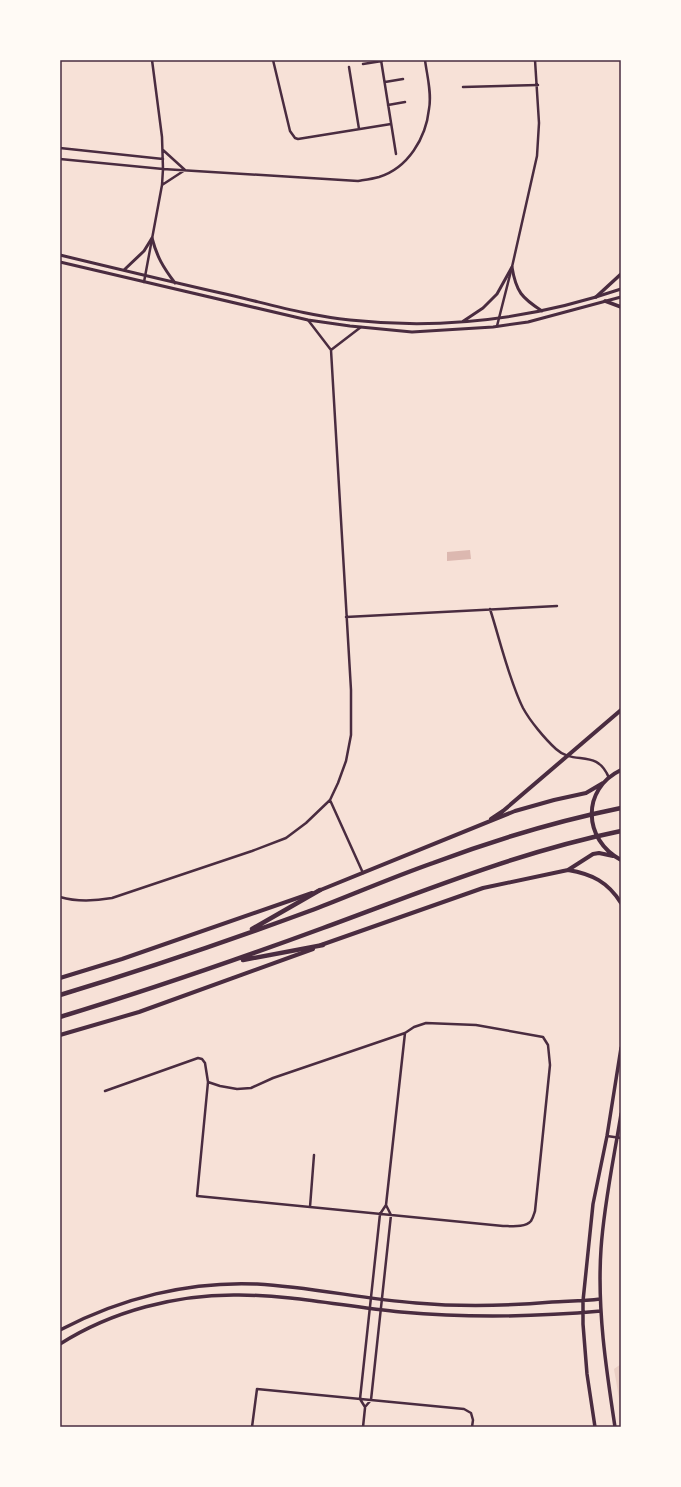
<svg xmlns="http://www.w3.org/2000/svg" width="681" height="1487" font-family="'Nunito Sans',sans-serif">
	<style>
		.green { fill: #ebcfc5 }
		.water { fill: #dcb8b0 }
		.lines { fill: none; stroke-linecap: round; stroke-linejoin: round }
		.minor { stroke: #4a2c40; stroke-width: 2.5 }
		.tertiary { stroke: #4a2c40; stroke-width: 3 }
		.secondary { stroke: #4a2c40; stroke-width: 3.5 }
		.trunk { stroke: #4a2c40; stroke-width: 4 }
		.motorway { stroke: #4a2c40; stroke-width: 4.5 }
		.neatline { fill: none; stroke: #4a2c40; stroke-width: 1.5 }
	</style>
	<rect width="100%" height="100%" fill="#f7e1d7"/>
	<path class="green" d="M621,1364v46l-7,-41z"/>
	<path class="water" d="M470,550l1,9 -24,2v-9z"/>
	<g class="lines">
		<path class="minor" d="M273,60l17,71 5,7 3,1 93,-15
			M381,60l15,94
			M363,64l19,-3
			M349,67l10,62
			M385,82l18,-3
			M463,87l75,-2
			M388,105l17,-3
			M60,148l103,11
			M60,159l103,10 195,12c6,-1 14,-2 21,-4 29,-9 47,-39 50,-68 3,-16 -2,-33 -4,-49
			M162,185l23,-15 -22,-20
			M144,282l18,-97 1,-16 -1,-32 -10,-77
			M497,326l15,-59 25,-111 2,-33 -4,-63
			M331,350l30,-23
			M490,609c10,31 19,71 33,99 7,13 22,31 33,41 18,17 41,-1 53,29
			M346,617l211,-11
			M330,800l33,73
			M60,897c17,5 35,4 52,1l140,-47 34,-13 20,-15 24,-23 8,-17 8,-22 5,-26v-45l-20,-340 -23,-30
			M105,1091l93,-33 4,1 3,4 3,19 -11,114 306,30c8,0 22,2 28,-5 2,-3 3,-7 4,-10l15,-146 -2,-20 -5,-8 -67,-12 -50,-2 -12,4 -9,6 -132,45 -22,10 -14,1 -17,-3 -12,-4
			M607,1136l14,2
			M310,1207l4,-52
			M365,1407l-5,-8 20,-185 6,-9 19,-172
			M365,1407l6,-7 20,-185 -5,-10
			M252,1427l5,-38 207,20 7,4 2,7 -1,7
			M363,1427l2,-19"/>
		<path class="tertiary" d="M152,238c5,19 11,29 23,45
			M60,255c58,14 116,28 174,41 38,9 76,20 116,24 92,10 183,-1 271,-31
			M60,262l248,58 42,6 62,6 81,-5 35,-5 93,-25
			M512,267c4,25 10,31 30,44
			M124,270l20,-19 8,-13
			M462,322l21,-14 14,-14 15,-27"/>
		<path class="secondary" d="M596,297l25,-23
			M605,301l16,6
			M60,1330c61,-32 129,-49 197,-46 54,3 106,15 159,19 45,4 91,3 136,-1 16,-1 32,-1 48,-3
			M60,1344c52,-33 117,-50 179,-49 54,0 108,12 162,17 67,6 133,5 200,-1
			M595,1427l-8,-53 -4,-50v-23l10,-97 14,-68 14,-88
			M615,1427c-9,-59 -18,-118 -14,-178 3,-46 13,-91 20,-135"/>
		<path class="trunk" d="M621,770c-40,19 -38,70 0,90
			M491,819l12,-8 118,-101
			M568,870c24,4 40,12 53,33
			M318,891l197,-80 39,-11 32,-7 17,-10
			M321,945l162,-57 85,-18 25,-16 6,-1 14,3
			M60,978l62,-19 190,-66
			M60,1035l79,-23 174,-63"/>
		<path class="motorway" d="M252,929l68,-39
			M243,960l80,-15
			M60,995c86,-26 171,-55 255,-86 39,-15 78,-32 118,-46 61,-23 124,-42 188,-55
			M60,1017c89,-27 176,-57 263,-89 98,-36 195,-76 298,-97"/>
	</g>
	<rect width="681" height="1487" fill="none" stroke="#fffaf5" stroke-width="122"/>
	<rect x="61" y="61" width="559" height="1365" class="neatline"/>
</svg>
